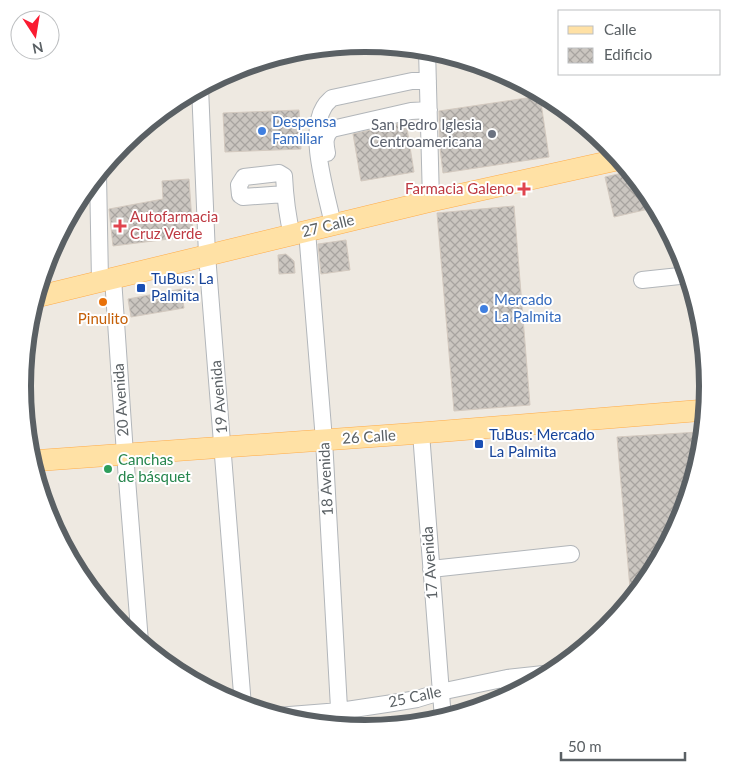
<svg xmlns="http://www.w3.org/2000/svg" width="731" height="772" font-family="Lato,sans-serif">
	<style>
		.building { fill: url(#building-cross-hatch); stroke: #d3c9bf }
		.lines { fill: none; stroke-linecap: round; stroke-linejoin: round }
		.minor-casing { stroke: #b2b6ba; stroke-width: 18 }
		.major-casing { stroke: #ffac49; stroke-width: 22 }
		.minor { stroke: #fff; stroke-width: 16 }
		.major { stroke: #ffe1a5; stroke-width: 21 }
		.shop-dot { fill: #3f7fe0; stroke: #fff; stroke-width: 2 }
		.worship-dot { fill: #6b7280; stroke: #fff; stroke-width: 2 }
		.health-dot { fill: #e0444e; stroke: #fff; stroke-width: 2 }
		.transit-dot { fill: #1a4fb4; stroke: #fff; stroke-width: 2 }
		.food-dot { fill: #e8710a; stroke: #fff; stroke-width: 2 }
		.leisure-dot { fill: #2e9e5b; stroke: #fff; stroke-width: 2 }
		.labels { text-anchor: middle; stroke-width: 4; stroke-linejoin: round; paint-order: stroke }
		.shop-label { font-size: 15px; fill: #366cbe; stroke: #fff; text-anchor: start }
		.worship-label { font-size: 15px; fill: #5b616d; stroke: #fff; text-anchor: end }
		.health-label { font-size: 15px; fill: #be3a42; stroke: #fff; text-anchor: end }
		.street-label { font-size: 15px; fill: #5a6064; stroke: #fff }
		.transit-label { font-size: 15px; fill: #164399; stroke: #fff; text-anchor: start }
		.food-label { font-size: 15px; fill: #c56008; stroke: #fff }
		.leisure-label { font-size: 15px; fill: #27864d; stroke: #fff; text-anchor: start }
		.rim { fill: none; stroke: #5a6064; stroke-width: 6 }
	</style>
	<defs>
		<pattern id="building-cross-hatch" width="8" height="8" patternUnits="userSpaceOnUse" patternTransform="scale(1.25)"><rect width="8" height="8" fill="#cbc6c0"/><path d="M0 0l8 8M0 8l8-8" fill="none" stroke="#a8a4a0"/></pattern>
	</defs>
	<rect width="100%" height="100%" fill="#eee9e1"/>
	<path class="building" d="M540,96l9,61 -106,16 -3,-25 -1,-37z
		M299,110l2,39 -76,3 -2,-39z
		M406,122l8,50 -53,9 -8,-47z
		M631,171l19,24 3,13 -39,9 -9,-40z
		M189,179l4,57 -80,10 -4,-37 54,-10 -1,-18z
		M514,206l16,199 -76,6 -17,-198z
		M346,240l4,30 -29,4 -3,-30z
		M286,254l8,7 1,12 -16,1 -1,-19z
		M181,289l3,19 -53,9 -3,-18z
		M699,432l4,7 -1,14 -20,65 -31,59 -20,23 -14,-163z"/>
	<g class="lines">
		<g class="minor-casing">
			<path id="minor" d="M427,49l4,152
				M200,87l7,168 36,451
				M327,153c-2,-10 -3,-17 5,-24l79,-18 18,-1
				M98,174l2,107
				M285,194l-42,3 -3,-2 -1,-10 5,-8 35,-4 5,3c1,20 3,39 8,59
				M333,225c-6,-31 -26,-91 -9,-118 2,-4 5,-6 8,-9l80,-17h16
				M307,231l17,209 16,286
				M113,278l12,176 15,188
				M642,280l47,-5
				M421,433l22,286
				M431,569l140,-15
				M507,678l2,18
				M277,716l63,-5 53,-8 24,-4 23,-7 67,-14 46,-5"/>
		</g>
		<g class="major-casing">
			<path id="major" d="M36,297l395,-96 190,-42
				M31,461l390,-28 285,-23"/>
		</g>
		<use href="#minor" class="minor"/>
		<use href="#major" class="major"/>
	</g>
	<g class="shop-dot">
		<circle cx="262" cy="131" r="5"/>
		<circle cx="484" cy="309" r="5"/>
	</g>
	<circle class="worship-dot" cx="492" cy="134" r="5"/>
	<g class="health-dot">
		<path d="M521.5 181.5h5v5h5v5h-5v5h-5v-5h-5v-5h5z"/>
		<path d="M117.5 218.5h5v5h5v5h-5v5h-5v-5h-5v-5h5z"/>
	</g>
	<g class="transit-dot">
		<rect x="136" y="283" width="10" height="10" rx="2.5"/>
		<rect x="474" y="439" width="10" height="10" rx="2.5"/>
	</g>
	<circle class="food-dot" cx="103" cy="302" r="5"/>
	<circle class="leisure-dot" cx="108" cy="469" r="5"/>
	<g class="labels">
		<g class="shop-label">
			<text x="272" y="127">Despensa<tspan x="272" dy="17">Familiar</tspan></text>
			<text x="494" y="305">Mercado<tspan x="494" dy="17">La Palmita</tspan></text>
		</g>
		<g class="worship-label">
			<text x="482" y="130">San Pedro Iglesia<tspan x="482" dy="17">Centroamericana</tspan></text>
		</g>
		<g class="health-label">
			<text x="514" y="194">Farmacia Galeno</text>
			<text x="130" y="222" text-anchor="start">Autofarmacia<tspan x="130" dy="17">Cruz Verde</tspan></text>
		</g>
		<g class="street-label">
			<text transform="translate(328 226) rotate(-14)" y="5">27 Calle</text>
			<text transform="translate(219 397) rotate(-95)" y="5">19 Avenida</text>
			<text transform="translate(121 400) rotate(-94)" y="5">20 Avenida</text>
			<text transform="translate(369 437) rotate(-4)" y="5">26 Calle</text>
			<text transform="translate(326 479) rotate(-93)" y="5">18 Avenida</text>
			<text transform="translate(430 563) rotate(-94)" y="5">17 Avenida</text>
			<text transform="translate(415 697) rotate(-12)" y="5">25 Calle</text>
		</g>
		<g class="transit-label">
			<text x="151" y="284">TuBus: La<tspan x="151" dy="17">Palmita</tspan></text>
			<text x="489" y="440">TuBus: Mercado<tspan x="489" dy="17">La Palmita</tspan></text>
		</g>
		<g class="food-label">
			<text x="103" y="324">Pinulito</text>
		</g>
		<g class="leisure-label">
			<text x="118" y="465">Canchas<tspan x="118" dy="17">de básquet</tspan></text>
		</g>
	</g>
	<path d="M0 0H731V772H0ZM31 386a334 334 0 1 1 668 0a334 334 0 1 1-668 0Z" fill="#fff" fill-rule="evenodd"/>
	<path class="rim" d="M31 386a334 334 0 1 1 668 0a334 334 0 1 1-668 0Z"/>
	<rect x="558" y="10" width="162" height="65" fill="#ffffff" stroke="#bdbfc1"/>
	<rect x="568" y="26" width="25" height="8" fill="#ffe1a5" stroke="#bdbfc1"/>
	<text x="604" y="35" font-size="15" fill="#5a6064">Calle</text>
	<rect x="568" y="48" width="25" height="15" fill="url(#building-cross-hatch)" stroke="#bdbfc1"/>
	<text x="604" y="60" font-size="15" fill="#5a6064">Edificio</text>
	<g transform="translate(35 35) rotate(168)"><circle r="24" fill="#ffffff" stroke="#bdbfc1"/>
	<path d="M0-4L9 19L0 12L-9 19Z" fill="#fa1b31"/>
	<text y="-8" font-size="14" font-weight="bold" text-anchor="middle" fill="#5a6064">N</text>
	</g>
	<path d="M561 752v8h124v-8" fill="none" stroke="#5a6064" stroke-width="2.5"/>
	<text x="568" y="752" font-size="15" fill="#5a6064" stroke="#ffffff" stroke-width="4" paint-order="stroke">50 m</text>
</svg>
